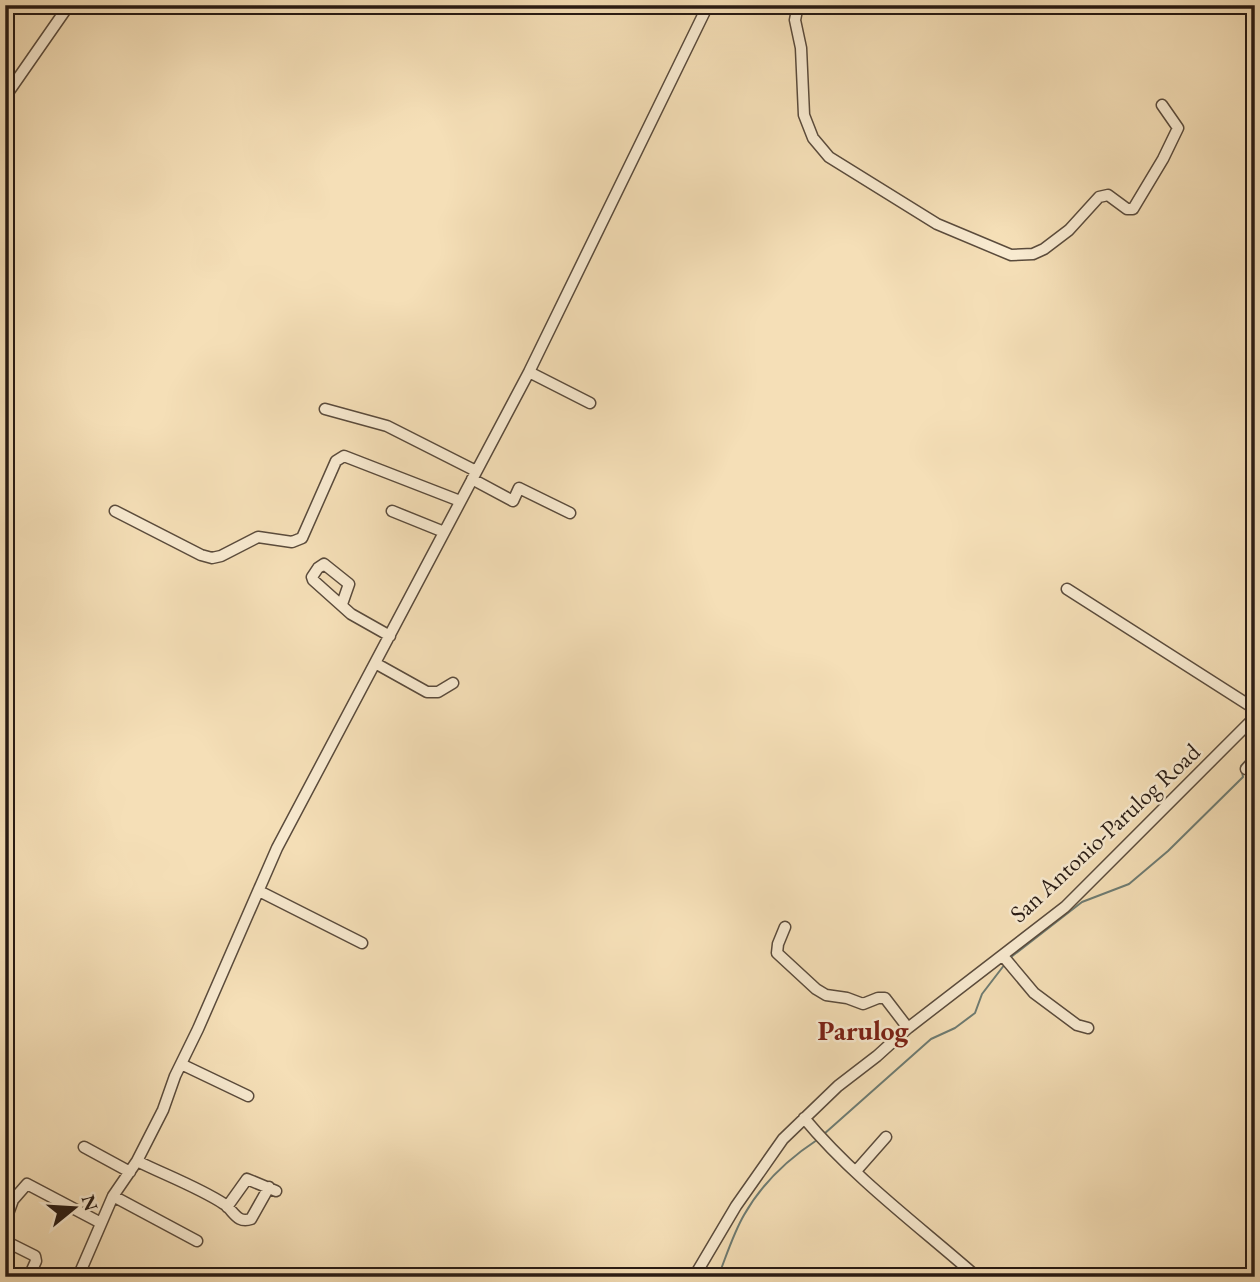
<svg xmlns="http://www.w3.org/2000/svg" width="1260" height="1282" font-family="'EB Garamond',serif">
	<style>
		.lines { fill: none; stroke-linecap: round; stroke-linejoin: round }
		.stream { stroke: #6d7b72; stroke-width: 2 }
		.minor-casing { stroke: #5a4b3c; stroke-width: 13 }
		.minor { stroke: #f8ead0; stroke-width: 10 }
		.labels { text-anchor: middle; stroke-width: 5; stroke-linejoin: round; paint-order: stroke }
		.street-label { font-size: 24px; fill: #271a13; stroke: #f8ead0 }
		.quarter-label { font-size: 28px; font-weight: bold; fill: #7a1f14; stroke: #f8ead0 }
	</style>
	<rect width="100%" height="100%" fill="#f5dfb7"/>
	<filter id="stains"><feTurbulence type="fractalNoise" baseFrequency=".00286" numOctaves="4"/><feColorMatrix values="0 0 0 0 .2 0 0 0 0 .09 0 0 0 0 .02 0 0 0 .5 -.17"/></filter>
	<radialGradient id="worn" r=".72"><stop offset=".6" stop-color="#630" stop-opacity="0"/><stop offset="1" stop-color="#630" stop-opacity=".3"/></radialGradient>
	<g class="lines">
		<path class="stream" d="M1011,957l71,-55 47,-18 39,-33 75,-74 -2,-11 14,-15
			M824,1134l107,-95 24,-11 20,-15 7,-19 23,-30
			M718,1277c8,-20 15,-43 26,-62 17,-30 44,-56 73,-75"/>
		<g class="minor-casing">
			<path id="minor" d="M798,5l-3,15 6,28 3,67 9,23 16,19 108,67 74,31 22,-1 11,-5 25,-19 30,-33 9,-2 19,14h6l30,-50 15,-31 -16,-23
				M5,97l64,-92
				M529,372l61,31
				M325,409l62,17 89,45
				M472,479l41,22 6,-13 51,25
				M115,511l86,44 11,3 9,-2 37,-19 34,5 10,-4 34,-77 8,-5 116,45
				M392,511l52,21
				M1067,589l188,120
				M342,604l7,-20 -25,-20 -6,4 -6,9 1,3 38,34 39,22
				M375,663l52,29h11l15,-9
				M1246,769l9,-10
				M259,891l103,52
				M785,927l-7,17 -1,9 39,36 10,6 21,3 16,6 15,-6h7l23,30
				M1003,956l31,37 43,32 11,3
				M181,1064l67,32
				M804,1118c50,60 115,108 173,159
				M84,1147l46,25
				M137,1161c26,13 63,27 87,43 10,7 13,20 27,15l18,-32
				M856,1171l30,-34
				M113,1196l84,45
				M227,1207l20,-28 29,12
				M5,1222l8,-22 14,-16 74,39
				M5,1241l30,15 1,5 -4,9 11,7
				M78,1277l35,-81 24,-35 26,-51 12,-34 23,-47 79,-181 252,-476 179,-367
				M694,1277l42,-71 47,-67 55,-53 39,-30 31,-28 157,-121 190,-190"/>
		</g>
		<use href="#minor" class="minor"/>
	</g>
	<g class="labels">
		<g class="street-label">
			<text transform="translate(1105 833) rotate(-43)" y="8">San Antonio-Parulog Road</text>
		</g>
		<g class="quarter-label">
			<text x="863" y="1040">Parulog</text>
		</g>
	</g>
	<rect width="1260" height="1282" fill="none" stroke="#f5dfb7" stroke-width="28"/>
	<rect x="7" y="7" width="1246" height="1268" fill="none" stroke="#271a13" stroke-width="3.5"/>
	<rect x="14" y="14" width="1232" height="1254" fill="none" stroke="#271a13" stroke-width="2"/>
	<g transform="translate(74 1208) rotate(72)" stroke="#f8ead0" stroke-width="5" paint-order="stroke">
	<path d="M0-5L12 26L0 18L-12 26Z" fill="#271a13"/>
	<text y="-10" font-size="19" font-weight="bold" text-anchor="middle" fill="#271a13">N</text>
	</g>
	<rect width="100%" height="100%" filter="url(#stains)"/>
	<rect width="100%" height="100%" fill="url(#worn)"/>
</svg>
